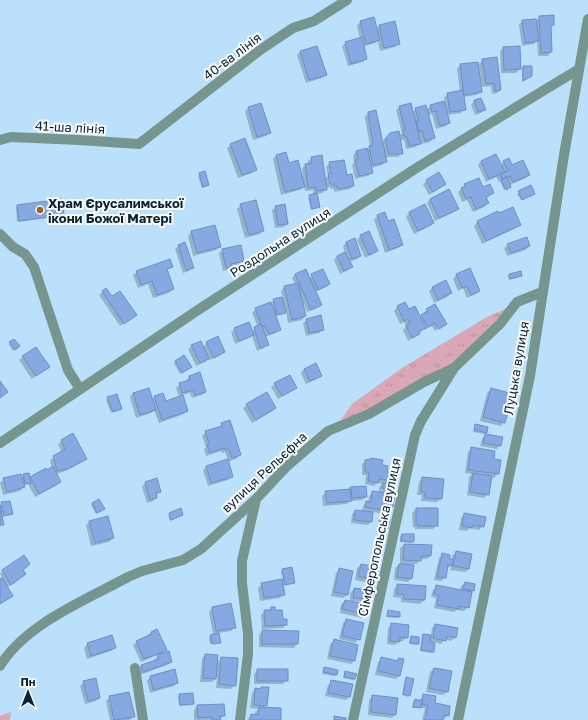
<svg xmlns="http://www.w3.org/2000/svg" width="588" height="720" font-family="'Golos Text',sans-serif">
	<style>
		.grass { fill: url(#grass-tufts) }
		.shadow { fill: #0003 }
		.building { fill: #86a9e2; stroke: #6d8fc6 }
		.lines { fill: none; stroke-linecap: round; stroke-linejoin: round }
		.minor { stroke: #75958e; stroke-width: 10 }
		.poi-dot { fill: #9f6027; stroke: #fbfbfb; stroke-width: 1.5 }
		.labels { text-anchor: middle; stroke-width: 4; stroke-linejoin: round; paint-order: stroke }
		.street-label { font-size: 13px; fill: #082334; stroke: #fbfbfb }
		.poi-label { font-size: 13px; font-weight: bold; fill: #082334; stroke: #fbfbfb; text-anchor: start }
	</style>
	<defs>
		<pattern id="grass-tufts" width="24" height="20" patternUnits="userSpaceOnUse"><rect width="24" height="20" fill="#daa7b6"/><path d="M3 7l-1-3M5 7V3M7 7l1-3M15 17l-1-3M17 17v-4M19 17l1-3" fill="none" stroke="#ba8f9d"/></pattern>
	</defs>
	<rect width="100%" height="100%" fill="#bae0fb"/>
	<path class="grass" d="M507,308l-10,15 -44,41 -86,47 -26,9 11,-16 50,-36 85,-51z
		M11,712l-1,8h-10v-4z"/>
	<path class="shadow" d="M540,17l13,8 -3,3 1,24 -3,4h-10l-1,-15 -3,3 -12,2 -3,-21 3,-4h13z
		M373,19l3,10 3,-3 15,-4 5,22 -4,3 -15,4 -2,-10 -3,2 -12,4 3,12 -3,3 -15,4 -6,-20 4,-3 14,-4 -3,-13 3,-4z
		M503,48l17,21 -4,4h-15l-1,-22z
		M300,52l26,23 -4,3 -16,5 -9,-28z
		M483,60l17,30 -3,3 -5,1 -1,-8 -9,1 -3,-23z
		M460,65l21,27 -4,3 -14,2 2,12 -4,4 -14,2 2,8 -3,3 -10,3 -4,-15 -4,1 6,23 -4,4 -9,2 -1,-2 -4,5 -10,2 -2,-9h-5l3,13 -4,4h-13l1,4 -4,4 -11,3 1,5 -4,3 -13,3 -3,-14 2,-3 -1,-6 3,-4 11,-3 3,-2 -5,-30 3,-4 14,30 4,-6 12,-1 4,-3 -6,-23 4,-3 12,6 4,-4 10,1 5,-4 14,-4 -1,-5 4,-3 12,-2 -3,-23z
		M523,67l8,9 -9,6v-13z
		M481,99l4,10 -4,4 -6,2 -4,-10 3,-4z
		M261,104l9,29 -4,3 -13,4 -8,-29 3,-3z
		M231,145l25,24 -4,4 -14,5 -11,-30z
		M276,156l12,8 14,15h1l-1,-11 4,-3 2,-1v-3l4,-3 12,21 4,-3 -2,-9 4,-4 16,13 7,10 -3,3 -16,3v-3h-3l-1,-2 -5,1v2l-3,3 -6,1 3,13 -8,3 -3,-12 5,-3v-5l-8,1 -1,-5 -4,4 -19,5 -8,-36z
		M481,161l19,4 4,-3 25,13 -3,3 -16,7 -1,3 -5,2 -4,-9 -1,1 -3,-5 -10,5 -8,-17z
		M438,173l7,11 -16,11 -6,-11z
		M200,174l8,11 -1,1 -5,2 -4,-12z
		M465,185l17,3 10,5 -6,5 2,5 -4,4 -11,5 -6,-12 -5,2 -4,-10z
		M449,190l9,18 -4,4 -19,9 -8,-18 3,-4z
		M519,192l14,3 -12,5 -4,-6z
		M241,205l22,25 -3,4 -15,4 -8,-29z
		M17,206l46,9 -2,1 -44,6 -1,-15z
		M425,206l8,17 -3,3 -16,8 -8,-17 3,-4z
		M276,207l11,16 -3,4 -9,1 -3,-18z
		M498,213l22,12 -4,3 -34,16 -8,-18 3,-4z
		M378,216l9,7 15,22 -4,3 -13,5 -11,-34z
		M214,226l6,20 -4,4 -23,6 -5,-20 3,-4z
		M369,233l8,17 -4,4 -8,4 -8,-18 3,-4z
		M347,242l13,14 -3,3 -8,3 2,5 -3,3 -8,4 -6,-14 3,-4 8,-3 -2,-7z
		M508,245l21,1 -3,4 -19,6 -3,-8z
		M179,246l14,22 -4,3 -6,2 -8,-24z
		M223,250l20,11 -3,3 -9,2 -4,4 -4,1 -4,-18z
		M172,266l-6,5 7,18 -4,4 -16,5 -5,-14 -10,4 -5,-13 4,-3z
		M470,269l9,22 -3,3 -9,4 -4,-10 -5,3 -5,-12 3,-4z
		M296,274l13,4 3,-3 17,9 -3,3 -11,5 5,13 -3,3 -10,4 -3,-8h-1l2,12 -3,4 -14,3 -2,-12 -3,3 -8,2 5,13 -4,4 -11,4 3,7 -4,4 -7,3 -5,-15 -3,2 -14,6 -4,-12 4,-3 16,2 7,-4 -6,-14 4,-4 18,1 -2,-8 11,-4 -2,-7 3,-4 11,-3 -3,-6z
		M509,274l12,2 -12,4 -1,-4z
		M432,288l19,5 -4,4 -13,6 -5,-12z
		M106,289l6,8 20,21 -12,8 -21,-31z
		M405,303l3,7 12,8 4,-4 -1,-1 4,-3 18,14 -10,7 -3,-5 -8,4v-1l-9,8 -7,4 -5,-11 3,-3 -2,-5 -4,2 -6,-13 3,-4z
		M307,320l16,10 -4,3 -13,3 -3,-13z
		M10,343l7,5 -4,3 -4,-7z
		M207,343l17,9 -3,3 -11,5 -1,-2 -4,4 -9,4 -8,-17 4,-3 11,1z
		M23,357l25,10 -16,12 -13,-19z
		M176,361l13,8 -9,5 -6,-11z
		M304,369l17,6 -4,4 -11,5 -5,-11z
		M190,376l15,16 -3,3 -10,3 -2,-5 -8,2 5,16 -3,3 -25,9 -5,-13 -3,3 -15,5 -6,-21 3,-4 19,7 2,-3 11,5 14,-5 -3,-9 4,-4 7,-2 -1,-2z
		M275,384l21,4 -4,3 -14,8 -7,-12z
		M491,389l13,33 -3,4 -21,-5 7,-28z
		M108,398l13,11 -10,4 -5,-13z
		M247,405l28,3 -4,4 -19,11 -9,-15z
		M222,423l18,32 -4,4 -9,3 4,14 -3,4 -20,6 -5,-16 4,-4 21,-6 -3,-8 -3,1 -1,-2 -15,5 -2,-7 2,-2 -4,-11 4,-4 13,-4z
		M475,426l11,6 -1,2 -12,-2z
		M485,435l15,10 -3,4 -17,-3 2,-7z
		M62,441l24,17 -4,4 -19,10 -7,2 4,8 -3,3 -22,12 -7,-13 -5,1 1,2 -4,4 -17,4 -3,-12 4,-4 17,-1 3,-3 5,5 16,-10 1,1 6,-3 -2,-8 12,-8 -4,-8z
		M472,448l21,12 7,1 -2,13 -4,4 -4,-1 -2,17 -4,4 -17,-3 2,-18 3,-3 -7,-1 3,-21z
		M366,461l15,5 14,15 -4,4 2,4 -5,5 4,13 -8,7 -12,-2 -1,10 -3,3 -17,-2 1,-9 4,-3h6l1,-5 3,-4 2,1 1,-7 4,-4 6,1v-6l4,-3 -6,-1 -3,3 -9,-2 1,-9h-4v-11z
		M422,478l19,21 -4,3 -16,-1 1,-6h-5l2,-13z
		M156,480l4,11 -7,10 -6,2 -5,-16 3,-4z
		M351,488l15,9 -4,3 -12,1 -3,3 -24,2 -1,-10 4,-4 22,-1z
		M2,503l10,11 -10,3 1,7 -3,3v-22z
		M92,504l10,6 -6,4 -5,-9z
		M416,509l21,16 -4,4h-18v-2h-2l-1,-14z
		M180,510l2,5 -12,6 -2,-6z
		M465,514l18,12 -4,4 -9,-2 -3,3 -8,-1 2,-12z
		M380,518l7,11 -1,1 -9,-2z
		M89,522l24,16 -4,4 -18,4 -5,-21z
		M402,535l11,6 -2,2 -11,-1v-6z
		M404,545l27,1 -1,10 -3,3h-7l-3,5h-12l6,14 -3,4 -14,-2 1,-12 5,-4v-16z
		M456,552l13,17 -4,3 -15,-2 1,-5 -4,4 -2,9 -4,3 -7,-1 5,-22 3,-3 6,5h4v-4z
		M24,556l-2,14 3,4 -18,14 5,8 -12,8v-24l2,-1 -2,-6z
		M361,565l12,14 -3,4 -15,-3 2,-12z
		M282,570l12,13 -12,3 2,8 -4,4 -20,3 -2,-13 4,-4 21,-4 -2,-8z
		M339,570l13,2 -5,23 -4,3 -12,-2 5,-23z
		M465,583l8,8 -2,1 -3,15 -4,4 -7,-1 -3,2 -20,-4 2,-10 -5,-1 2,-7 4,-4 23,5 1,-5z
		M398,585l27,2 -1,13 -4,4 -19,-2v-4l-8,-1 1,-8z
		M354,589l17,10 -4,3 -15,-1v2l14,11 -4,4 -22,-5 1,-9 4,-3 5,1v-9z
		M212,608l23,19 -4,4 -13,2 1,9 -9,2 -1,-7 4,-2 -4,-23z
		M271,608h3v3l12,13 -3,4 -21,1 -1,-14 4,-4h3z
		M388,611l11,6 -2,1 -11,-1z
		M347,620l12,19 -4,4 -16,-4 4,-16z
		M392,624l15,13 -4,4h-4l-4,4 -8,-1 1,-16z
		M436,625l19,12 -4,4 -6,-2 -4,5 -7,-2 -1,10 -2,1 -11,-2 2,-15 2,-1 7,1 1,-8z
		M263,631l34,13 -3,4 -35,-1v-12z
		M152,632l13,17 -6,7 12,6 -4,3 -27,10 -2,-6 4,-4 13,-4 -1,-1 6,-6 -19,8 -8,-17z
		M111,637l3,11 -3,3 -24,8 -3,-11 3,-4z
		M411,637l7,7 -2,1 -7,-1 1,-5z
		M334,641l20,20 -3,3 -24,-5 3,-15z
		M205,655l11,8 6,-5 13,27 -4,4 -15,-1 1,-11 -5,5h-12l2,-23z
		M381,659l15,3 3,-3 1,16 -4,4 -21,-4 3,-13z
		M325,668l11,7 -1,1 -13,-2z
		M434,669l13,23 -4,3 -17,-3 4,-20z
		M258,670l29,10 -4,4h-29v-10z
		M345,672l10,7 -2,1 -10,-2z
		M150,677l27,6 -3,3 -24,7 -3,-12z
		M407,678l3,17 -2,2 -6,-2 3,-15z
		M332,681l18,15 -4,4 -21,-4 3,-11z
		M84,682l15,16 -3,3 -11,3 -5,-18z
		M262,688l4,17 -3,4 17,11h-33l4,-5 4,1v-4l4,-3 -9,-1 2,-15 3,-4h5z
		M180,695l13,8 -1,2 -13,1 -1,-9z
		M424,695l10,9 14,11 -4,4 -2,-1v2h-20l3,-12h-13l1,-6 2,-2 5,1v-2z
		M373,696l22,18 -3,4 -24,-3 1,-15z
		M110,697l23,20 -3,3h-20l-4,-19z
		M197,706l27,9 -5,5h-25v-10z"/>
	<path class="building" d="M554,15v10l-3,1 1,26 -11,1 -2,-37z
		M374,17l6,23 -14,4 -6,-23z
		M536,19l3,22 -14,2 -3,-23z
		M395,21l5,23 -16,4 -5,-23z
		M362,37l5,22 -16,5 -6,-22z
		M317,46l10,29 -18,5 -9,-29z
		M520,46l1,23 -17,1 -1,-23z
		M497,57l4,33 -6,1 -1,-8 -8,1 -4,-25z
		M478,62l4,30 -18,3 -4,-31z
		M523,66h9v10l-9,5z
		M463,90l3,20 -16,2 -3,-19z
		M481,98l5,12 -8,2 -4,-12z
		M444,101l6,22 -10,3 -4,-15 -4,1 -2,-7z
		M261,103l10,30 -14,4 -9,-30z
		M411,103l10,41 -12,2 -2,-9h-3l-1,-7h2l-6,-24z
		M426,105l9,33 -10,3 -3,-10 -3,1 -3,-11h3l-4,-13z
		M376,110l11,52 -14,3 -4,-19 4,-1 -5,-33z
		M399,131l4,23h-14l-4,-15 5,-6z
		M245,138l12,32 -15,5 -12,-31z
		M367,148l6,25 -14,3 -4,-16h3l-2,-9z
		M286,152l3,11 9,-3 7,27 -20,5 -9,-37z
		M496,154l9,18 -16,7 -8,-18z
		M322,155l5,35 -11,1v-4l-8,1 -3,-24 7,-1 -1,-6z
		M509,158l3,7 11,-5 7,15 -17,7 -3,-6 -8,3 -2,-5 8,-3 -5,-10z
		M344,160l3,15 5,-1 2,12 -16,3 -1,-3h-3v-2h-4l-2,-10 3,-1 -2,-11z
		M205,171l4,14 -6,2 -4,-14z
		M439,172l7,12 -13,8 -7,-12z
		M507,177l4,10 -5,3 -5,-10z
		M479,178l4,9 7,-3 4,9 -8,4 3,6 -13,6 -5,-12 -5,2 -5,-11 4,-2 -1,-2z
		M531,185l4,9 -13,6 -4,-9z
		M449,189l10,20 -20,9 -9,-19z
		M317,193l3,14 -8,2 -3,-14z
		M62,199l2,16 -45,6 -2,-16z
		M256,200l8,31 -15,4 -9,-31z
		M285,204l3,20 -10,1 -3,-19z
		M425,204l9,19 -16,8 -9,-19z
		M513,207l8,18 -35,16 -9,-20 21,-10 1,2z
		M385,212l3,9 6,-2 9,26 -14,5 -12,-35z
		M215,225l6,22 -24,6 -6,-22z
		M369,231l9,20 -9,4 -9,-20z
		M527,237l3,9 -19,7 -4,-9z
		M355,238l6,18 -9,3 -6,-17z
		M185,242l9,26 -8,2 -8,-25z
		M241,245l3,16 -13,3 1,3 -6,1 -4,-19z
		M345,252l8,15 -9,4 -7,-15z
		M170,259l3,8 -6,2 7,20 -17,6 -5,-14 -11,4 -5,-14z
		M470,268l10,23 -9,4 -4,-9 -5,2 -6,-14z
		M306,269l16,36 -11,5 -16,-36z
		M323,269l7,15 -12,6 -7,-16z
		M521,271l1,5 -12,3 -1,-5z
		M446,280l6,13 -14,7 -6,-13z
		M298,283l8,33 -14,4 -8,-34z
		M106,288l6,8 8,-5 17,24 -13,9 -22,-33z
		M282,297l4,16 -9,2 -4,-16z
		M271,302l10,28 -12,4 -4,-8 -3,1 -7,-19z
		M405,302l4,7 6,-3 11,22 -7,3 1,3 -8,4 -6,-12 4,-2 -2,-5 -4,2 -7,-15z
		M435,304l12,20 -8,5 -4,-6 -7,4 -7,-12 7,-4 -2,-2z
		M321,315l3,15 -15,3 -3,-14z
		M249,322l5,13 -15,6 -5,-13z
		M261,324l8,21 -9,3 -6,-21z
		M218,336l7,16 -11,6 -8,-16z
		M14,339l6,7 -5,4 -6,-8z
		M201,341l8,18 -9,4 -9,-18z
		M36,347l14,20 -14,9 -14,-20z
		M184,355l8,12 -10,6 -7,-12z
		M316,363l6,13 -12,5 -6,-12z
		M200,372l6,20 -11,3 -1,-5 -12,3 -3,-10 11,-3 -1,-4z
		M290,375l7,13 -15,8 -8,-13z
		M0,381l8,11 -8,6z
		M149,388l7,22 -16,5 -7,-22z
		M491,388l22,6 -8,29 -22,-6z
		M267,392l9,16 -20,12 -10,-16z
		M163,393l3,8 17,-6 5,16 -26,9 -8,-24z
		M117,394l5,15 -9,3 -6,-15z
		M230,420l11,35 -9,3 -3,-9 -3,1 -1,-2 -15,5 -3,-8 2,-1 -4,-13 17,-5 -1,-3z
		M475,424l13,3 -1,6 -13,-3z
		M73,433l14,26 -19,10 -11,2 -4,-15 12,-7 -4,-9z
		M485,434l18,3 -2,9 -18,-3z
		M471,447l24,4 -1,8 7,1 -2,14 -31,-4z
		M371,458l12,2 -1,5 6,1 -1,6 10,1 -1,9 -17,-3 -1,4 -10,-2 1,-9h-4v-12l6,-1z
		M228,459l5,18 -22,6 -5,-17z
		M53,466l8,16 -22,12 -9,-17 16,-9 1,2z
		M29,473l2,10 -6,1 -2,-10z
		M473,473l19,3 -3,19 -19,-3z
		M21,474l4,13 -18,5 -4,-14z
		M422,477l22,2 -2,20 -17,-1v-6h-4z
		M157,478l4,14 -5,1 1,5 -7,2 -5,-18z
		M383,483l12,1 -1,6 -12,-2z
		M366,486l1,11 -16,1 -1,-11z
		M351,489l1,12 -25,2 -2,-12z
		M372,491l23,3 -2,13h-4v4l-24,-4 1,-6 5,1z
		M99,499l6,10 -8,4 -5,-10z
		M10,501l3,13 -9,2 -3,-14z
		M0,505l4,20h-4z
		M181,508l2,7 -12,5 -2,-7z
		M416,508h22v18h-20v-2h-2z
		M355,510l18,2 -1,10 -18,-2z
		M464,513l22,4 -2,10 -12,-2v3l-10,-2z
		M108,516l6,22 -19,5 -6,-22z
		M380,517l10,2 -2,10 -10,-2z
		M402,534h12v8l-13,-1z
		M404,544l28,1 -1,11h-9l-1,5 -18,-1z
		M456,551l16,3 -3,15 -16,-3z
		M442,553l8,2v4h3l-1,7 -4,-1 -2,13 -9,-1z
		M24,555l6,9 -7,6 3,4 -15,11 -9,-15z
		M361,564l16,3 -3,13 -16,-4z
		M399,564l15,1 -2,14 -15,-2z
		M292,567l3,16 -10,2 -3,-16z
		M339,568l14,3 -5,24 -14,-3z
		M2,578l11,18 -13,8v-25z
		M282,579l3,16 -21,3 -3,-15z
		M465,582l10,2 -1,7 -11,-2z
		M397,584l29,2 -1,14 -21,-1v-5h-7z
		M436,585l36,7 -3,16 -10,-2v3l-22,-4 2,-10 -5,-1z
		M354,588l19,2 -1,9 -19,-1z
		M345,600l24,5 -2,10 -25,-6z
		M231,603l5,25 -20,3 -4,-24z
		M271,607h4v3h7l1,9h4v6l-22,1 -1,-16h7z
		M388,610l12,2v5l-13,-1z
		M346,619l18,4 -4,17 -18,-4z
		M391,623l18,2 -1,13 -8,-1v5l-10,-1z
		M435,624l23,4 -2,10 -9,-2 -1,5 -13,-3z
		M157,629l10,21 -23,9 -8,-18 16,-7 -1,-2z
		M262,630l37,1 -1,13h-36z
		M219,633l2,10 -9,1 -2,-9z
		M423,634l8,1 -1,7 5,1 -1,9 -13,-2z
		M112,635l4,13 -25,8 -4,-13z
		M411,636l8,1v7l-9,-1z
		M334,639l24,6 -3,16 -25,-5z
		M169,651l3,11 -29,10 -2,-7 18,-6 -2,-4z
		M205,654l13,1 -2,24 -13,-1z
		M221,657l17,1 -2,28 -17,-2z
		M381,657l17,4v-3l6,1 -4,17 -22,-5z
		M324,667l14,3 -1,5 -14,-3z
		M434,668l18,3 -4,21 -19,-4z
		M175,669l3,14 -25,7 -3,-14z
		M257,669h31v12h-31z
		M345,671l12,3 -2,5 -11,-2z
		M406,677l8,2 -4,17 -7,-2z
		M96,678l4,20 -12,3 -5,-20z
		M331,680l22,4 -3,13 -22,-4z
		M261,687h8l-2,19 -13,-1 1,-17 6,1z
		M129,692l6,25 -21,3 -5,-24z
		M193,693l1,11 -14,1 -1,-11z
		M423,694l13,2 -1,7 15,3 -1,10 -5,-1 -1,5h-18l3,-15 -6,-1z
		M372,695l26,3 -2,17 -25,-3z
		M415,699l7,2 -1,7 -8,-1z
		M224,704l1,12h-5l1,4h-9v-3l-14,1 -1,-13z
		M259,707l22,1v12h-31l1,-6 7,1z
		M334,716l12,2v2h-12z"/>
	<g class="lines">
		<path class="minor" d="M0,140l11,-3 68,3 60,4 121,-94 33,-22 21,-7 33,-21
			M0,234l13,13 12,7 9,13 34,103 12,19
			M0,443l198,-133 220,-143 161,-98
			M0,666c25,-42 86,-66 128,-89l14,-6 41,-11 18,-11 55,-50 30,-32 42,-36 41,-17 55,-32 30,-14 46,-44 17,-22 25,-10
			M135,668l8,52
			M240,720l8,-66v-20l-6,-51v-22l14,-62
			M353,720l62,-285 6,-14 33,-53
			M458,720l72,-344 34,-221 24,-136"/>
	</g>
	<circle class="poi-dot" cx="40" cy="210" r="4"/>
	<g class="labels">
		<g class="street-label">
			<text transform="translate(232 56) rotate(-37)" y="5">40-ва лінія</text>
			<text transform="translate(70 127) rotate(3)" y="5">41-ша лінія</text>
			<text transform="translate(280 242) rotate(-33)" y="5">Роздольна вулиця</text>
			<text transform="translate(516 368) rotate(-80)" y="5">Луцька вулиця</text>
			<text transform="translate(264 472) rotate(-43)" y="5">вулиця Рельєфна</text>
			<text transform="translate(379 537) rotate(-78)" y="5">Сімферопольська вулиця</text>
		</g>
		<g class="poi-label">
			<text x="48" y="208">Храм Єрусалимської<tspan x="48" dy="15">ікони Божої Матері</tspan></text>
		</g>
	</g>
	<g transform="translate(28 692)" stroke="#fbfbfb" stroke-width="3" paint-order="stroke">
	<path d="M0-3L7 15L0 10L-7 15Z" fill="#082334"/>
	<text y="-6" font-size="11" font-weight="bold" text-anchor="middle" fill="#082334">Пн</text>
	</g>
</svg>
